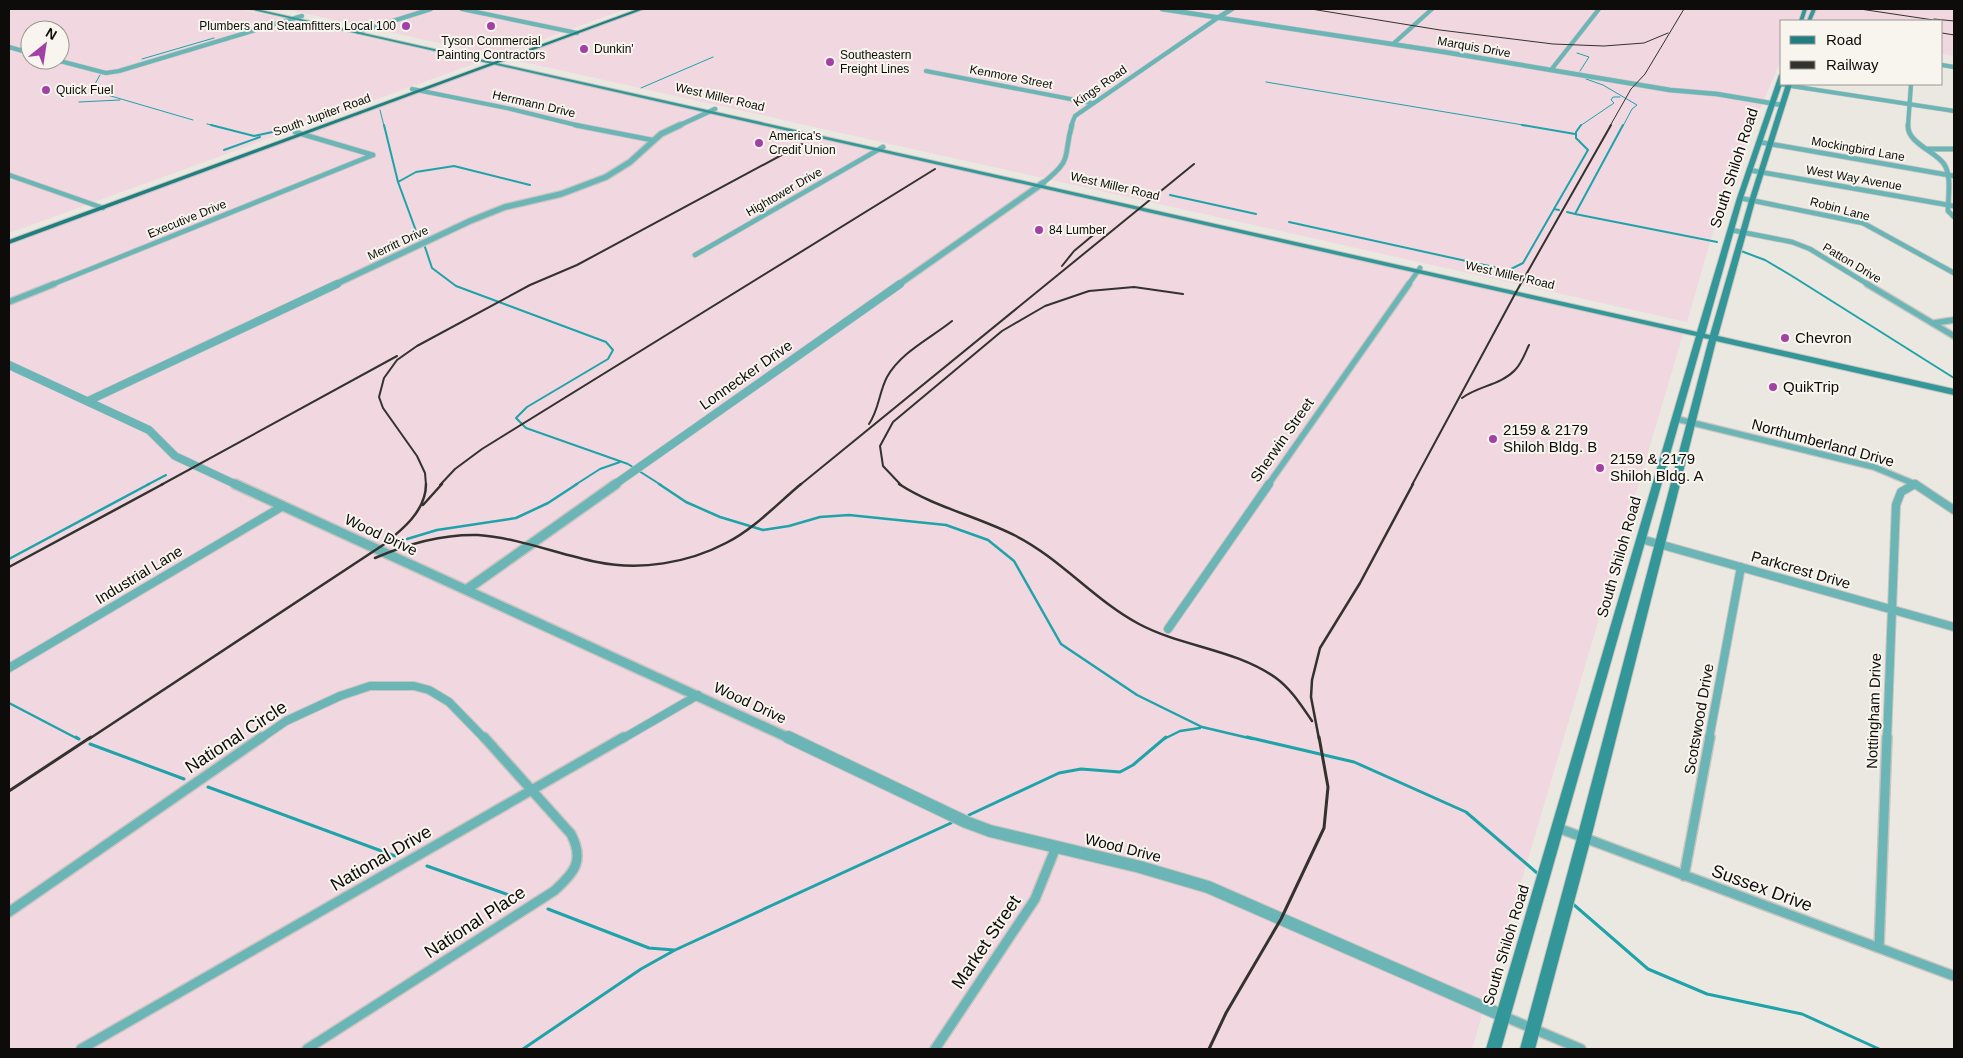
<svg xmlns="http://www.w3.org/2000/svg" width="1963" height="1058" font-family="Helvetica,sans-serif">
	<style>
		.industrial { fill: #f0d7e0; fill-rule: evenodd }
		.lines { fill: none; stroke-linecap: round; stroke-linejoin: round }
		.stream-far3 { stroke: #1fa3a9; stroke-width: 1 }
		.stream-far2 { stroke: #1fa3a9; stroke-width: 2 }
		.stream-far1 { stroke: #1fa3a9; stroke-width: 2.5 }
		.stream { stroke: #1fa3a9; stroke-width: 3 }
		.minor-far4-casing { stroke: #c7c5bf; stroke-width: 5 }
		.minor-far3-casing { stroke: #c7c5bf; stroke-width: 6 }
		.minor-far2-casing { stroke: #c7c5bf; stroke-width: 8 }
		.minor-far1-casing { stroke: #c7c5bf; stroke-width: 10 }
		.minor-casing { stroke: #c7c5bf; stroke-width: 12 }
		.tertiary-far4-casing { stroke: #c7c5bf; stroke-width: 5.5 }
		.tertiary-far3-casing { stroke: #c7c5bf; stroke-width: 8 }
		.tertiary-far2-casing { stroke: #c7c5bf; stroke-width: 9 }
		.tertiary-far1-casing { stroke: #c7c5bf; stroke-width: 12 }
		.tertiary-casing { stroke: #c7c5bf; stroke-width: 14 }
		.secondary-casing { stroke: #c7c5bf; stroke-width: 2 }
		.primary-casing { stroke: #c7c5bf; stroke-width: 2 }
		.minor-far4 { stroke: #6bb5b7; stroke-width: 4 }
		.minor-far3 { stroke: #6bb5b7; stroke-width: 4.5 }
		.minor-far2 { stroke: #6bb5b7; stroke-width: 5.5 }
		.minor-far1 { stroke: #6bb5b7; stroke-width: 8 }
		.minor { stroke: #6bb5b7; stroke-width: 9 }
		.tertiary-far4 { stroke: #6bb5b7; stroke-width: 4.5 }
		.tertiary-far3 { stroke: #6bb5b7; stroke-width: 5.5 }
		.tertiary-far2 { stroke: #6bb5b7; stroke-width: 8 }
		.tertiary-far1 { stroke: #6bb5b7; stroke-width: 9 }
		.tertiary { stroke: #6bb5b7; stroke-width: 12 }
		.secondary { fill: #339799; fill-rule: evenodd }
		.primary { fill: #1e7e81; fill-rule: evenodd }
		.rail-far3 { stroke: #33322f; stroke-width: 1 }
		.rail-far2 { stroke: #33322f; stroke-width: 2 }
		.rail-far1 { stroke: #33322f; stroke-width: 2.5 }
		.rail { stroke: #33322f; stroke-width: 3 }
		.poi-dot { fill: #a340a5; stroke: #f8f5ee; stroke-width: 2 }
		.labels { text-anchor: middle; stroke-width: 4; stroke-linejoin: round; paint-order: stroke }
		.far-poi-label { font-size: 12px; fill: #0d0c0a; stroke: #f8f5ee; text-anchor: start }
		.far-street-label { font-size: 12px; fill: #0d0c0a; stroke: #f8f5ee }
		.street-label { font-size: 15px; fill: #0d0c0a; stroke: #f8f5ee }
		.poi-label { font-size: 15px; fill: #0d0c0a; stroke: #f8f5ee; text-anchor: start }
		.near-street-label { font-size: 18px; fill: #0d0c0a; stroke: #f8f5ee }
	</style>
	<rect width="100%" height="100%" fill="#ebe8e1"/>
	<path class="industrial" d="M9,9h230l240,53 -470,171zM30,30h30v30h-30z
		M285,9h341l-128,47z
		M645,9h1309v47l-12,-2v-33h-160v37l-57,132 -38,132 -1177,-263z
		M495,64l1188,270 -211,715h-1463v-805z"/>
	<g class="lines">
		<path class="stream-far3" d="M241,30l4,-1
			M1577,53l12,4 -9,14
			M142,59l72,-21
			M1586,79l17,6 34,20 -5,4 -9,17
			M1266,82l263,44
			M641,88l72,-31
			M98,92l-3,-8 5,-9
			M104,94l89,26
			M79,102l41,-2
			M380,110l4,16
			M207,124l9,2
			M1580,126l34,-23 -3,-3 2,-3h7"/>
		<path class="stream-far2" d="M211,125l43,11 23,-5
			M384,125l14,57 21,57
			M1522,125l53,9
			M1623,125l-48,89 142,28
			M224,150l36,-13
			M398,182l18,-10 38,-6 76,19
			M1170,195l86,19
			M1554,209l34,-59 -12,-12v-6l5,-7
			M1567,212l8,2
			M1289,222l209,46
			M425,247l7,21 24,18 150,56 7,8 -5,9 -81,48 -11,11 10,10 102,36 33,21
			M1741,251l24,9 27,16 162,102
			M1509,270l14,-7 31,-54 5,1
			M147,485l19,-10
			M575,485l25,-16 20,-7"/>
		<path class="stream-far1" d="M659,484l27,18 34,15 43,13 26,-4 31,-9 29,-2 97,10 42,15 26,21 47,83 76,51 65,32 51,12
			M407,539l30,-9 79,-12 32,-15 29,-19
			M9,559l140,-75
			M9,703l69,36
			M1164,739l16,-8 20,-3"/>
		<path class="stream" d="M76,737l3,2
			M1247,737l107,25 112,50 71,61
			M90,744l94,35
			M208,787l187,69
			M969,815l90,-42 22,-4 39,3 13,-7 33,-28
			M427,866l93,33
			M1573,904l75,65 59,25 95,20 77,35
			M548,909l101,39 25,2
			M523,1049l118,-80 34,-19 276,-127"/>
		<g class="minor-far4-casing">
			<path id="minor-far4" d="M462,9l115,24
				M358,32l73,-23
				M1393,44l39,-35
				M9,47l21,6
				M56,60l50,13 13,-2 183,-55
				M1942,65l12,2
				M1551,70l48,-61
				M926,71l165,32
				M1778,84l176,27
				M412,89l99,20 69,17
				M1071,126l4,-10 144,-99
				M1908,126l3,-42"/>
		</g>
		<g class="minor-far3-casing">
			<path id="minor-far3" d="M575,125l77,15
				M1908,125c-1,18 27,26 36,39 8,12 4,33 4,47l6,6
				M295,132l78,23
				M1759,142l195,34
				M1928,149h26
				M1749,170l205,36
				M9,175l94,33
				M1043,183c32,-26 19,-25 29,-58
				M1740,198l123,25 91,50
				M1731,230l61,12 18,7 59,36
				M695,255l188,-108
				M51,285l322,-130
				M1408,285l12,-17"/>
		</g>
		<g class="minor-far2-casing">
			<path id="minor-far2" d="M1867,284l87,52
				M9,302l45,-18
				M1934,323l20,-3
				M1677,419l197,48 43,18
				M1268,485l141,-201
				M1913,485l2,-1"/>
		</g>
		<g class="minor-far1-casing">
			<path id="minor-far1" d="M1915,484l39,26
				M1641,539l313,88
				M1168,629l101,-145
				M9,668l274,-162
				M260,739l26,-18 54,-25 30,-10h44l15,4 20,12 36,37
				M622,739l76,-44
				M1709,739l32,-172
				M1887,739l9,-234 5,-13 14,-8"/>
		</g>
		<g class="minor-casing">
			<path id="minor" d="M1558,828l396,148
				M1684,876l26,-139
				M9,912l253,-175
				M1879,948l8,-211
				M1503,1016l78,33
				M81,1049l543,-312
				M307,1049l247,-158c20,-18 31,-30 17,-57l-87,-97
				M935,1049l100,-150 21,-52"/>
		</g>
		<g class="tertiary-far4-casing">
			<path id="tertiary-far4" d="M1162,9l282,43 226,38 47,4 65,11
				M1219,17l13,-8
				M678,126l37,-17"/>
		</g>
		<g class="tertiary-far3-casing">
			<path id="tertiary-far3" d="M334,285l136,-64 35,-14 56,-13 45,-17 24,-15 31,-28 19,-9
				M898,285l145,-102"/>
		</g>
		<g class="tertiary-far2-casing">
			<path id="tertiary-far2" d="M9,365l140,65 26,26 62,29
				M88,401l249,-117
				M614,485l286,-201"/>
		</g>
		<g class="tertiary-far1-casing">
			<path id="tertiary-far1" d="M235,484l556,255
				M466,590l150,-106"/>
		</g>
		<g class="tertiary-casing">
			<path id="tertiary" d="M788,737l178,85 24,9 150,36 68,20 293,128"/>
		</g>
		<g class="secondary-casing">
			<path id="secondary" d="M249,9h7l1441,323 40,-134 42,-123 3,-2v11l-39,114 -38,136 5,1 39,-134 37,-117h6l-37,117 -37,135 236,53v6l-238,-54 -125,497 -56,211h-15l57,-211 132,-499 -6,-1 -202,711h-15l210,-713z
				M1803,9h4l-4,12h-4z
				M1812,9h4l-5,12h-4z"/>
		</g>
		<g class="primary-casing">
			<path id="primary" d="M638,9h6l-635,235v-4z"/>
		</g>
		<use href="#minor-far4" class="minor-far4"/>
		<use href="#minor-far3" class="minor-far3"/>
		<use href="#minor-far2" class="minor-far2"/>
		<use href="#minor-far1" class="minor-far1"/>
		<use href="#minor" class="minor"/>
		<use href="#tertiary-far4" class="tertiary-far4"/>
		<use href="#tertiary-far3" class="tertiary-far3"/>
		<use href="#tertiary-far2" class="tertiary-far2"/>
		<use href="#tertiary-far1" class="tertiary-far1"/>
		<use href="#tertiary" class="tertiary"/>
		<use href="#secondary" class="secondary"/>
		<use href="#primary" class="primary"/>
		<path class="rail-far3" d="M1311,9l129,21 113,14 51,2 40,-3 24,-10
			M1860,9l80,12
			M1934,19l20,2
			M1942,33l12,2
			M1610,126l21,-37 14,-15 39,-65"/>
		<path class="rail-far2" d="M1062,266l12,-15 24,-20
			M1462,398c16,-12 39,-13 53,-28 7,-7 10,-17 14,-25
			M869,424c10,-14 10,-32 18,-47 14,-25 44,-39 65,-56
			M161,485l236,-129
			M426,485l-1,-12 -8,-17 -34,-48 -4,-11 5,-19 13,-18 20,-14 113,-61 47,-20 225,-121
			M440,485l15,-16 27,-20 453,-280
			M800,485l394,-321
			M901,485l-18,-19 -3,-20 13,-24 109,-91 43,-25 44,-15 45,-4 49,7
			M1412,485l103,-191 96,-169"/>
		<path class="rail-far1" d="M899,484c37,24 78,32 117,52 45,23 78,64 123,88 43,23 96,25 137,54 15,11 25,27 36,43
			M423,505l19,-21
			M375,558c32,-14 67,-24 103,-23 41,3 79,19 119,27 43,9 91,1 129,-19 28,-14 51,-39 75,-59
			M9,567l154,-83
			M89,739l294,-194c19,-15 43,-34 43,-61
			M1319,739l-8,-42 1,-17 8,-32 40,-65 53,-99"/>
		<path class="rail" d="M9,791l82,-54
			M1209,1049l17,-36 55,-94 43,-91 4,-41 -9,-50"/>
	</g>
	<g class="poi-dot">
		<circle cx="406" cy="26" r="5"/>
		<circle cx="491" cy="26" r="5"/>
		<circle cx="584" cy="49" r="5"/>
		<circle cx="830" cy="62" r="5"/>
		<circle cx="46" cy="90" r="5"/>
		<circle cx="759" cy="143" r="5"/>
		<circle cx="1039" cy="230" r="5"/>
		<circle cx="1785" cy="338" r="5"/>
		<circle cx="1773" cy="387" r="5"/>
		<circle cx="1493" cy="439" r="5"/>
		<circle cx="1600" cy="468" r="5"/>
	</g>
	<g class="labels">
		<g class="far-poi-label">
			<text x="396" y="30" text-anchor="end">Plumbers and Steamfitters Local 100</text>
			<text x="491" y="45" text-anchor="middle">Tyson Commercial<tspan x="491" dy="14">Painting Contractors</tspan></text>
			<text x="594" y="53">Dunkin'</text>
			<text x="840" y="59">Southeastern<tspan x="840" dy="14">Freight Lines</tspan></text>
			<text x="56" y="94">Quick Fuel</text>
			<text x="769" y="140">America's<tspan x="769" dy="14">Credit Union</tspan></text>
			<text x="1049" y="234">84 Lumber</text>
		</g>
		<g class="far-street-label">
			<text transform="translate(1474 47) rotate(10)" y="4">Marquis Drive</text>
			<text transform="translate(1011 77) rotate(11)" y="4">Kenmore Street</text>
			<text transform="translate(1100 86) rotate(-35)" y="4">Kings Road</text>
			<text transform="translate(720 97) rotate(13)" y="4">West Miller Road</text>
			<text transform="translate(534 104) rotate(13)" y="4">Herrmann Drive</text>
			<text transform="translate(322 115) rotate(-20)" y="4">South Jupiter Road</text>
			<text transform="translate(1858 149) rotate(10)" y="4">Mockingbird Lane</text>
			<text transform="translate(1854 178) rotate(10)" y="4">West Way Avenue</text>
			<text transform="translate(1115 186) rotate(13)" y="4">West Miller Road</text>
			<text transform="translate(784 192) rotate(-30)" y="4">Hightower Drive</text>
			<text transform="translate(1840 209) rotate(15)" y="4">Robin Lane</text>
			<text transform="translate(187 219) rotate(-22)" y="4">Executive Drive</text>
			<text transform="translate(398 243) rotate(-25)" y="4">Merritt Drive</text>
			<text transform="translate(1852 263) rotate(31)" y="4">Patton Drive</text>
			<text transform="translate(1510 275) rotate(13)" y="4">West Miller Road</text>
		</g>
		<g class="street-label">
			<text transform="translate(1734 168) rotate(-72)" y="5">South Shiloh Road</text>
			<text transform="translate(746 375) rotate(-35)" y="5">Lonnecker Drive</text>
			<text transform="translate(1282 440) rotate(-55)" y="5">Sherwin Street</text>
			<text transform="translate(1823 443) rotate(15)" y="5">Northumberland Drive</text>
			<text transform="translate(381 535) rotate(25)" y="5">Wood Drive</text>
			<text transform="translate(1619 557) rotate(-74)" y="5">South Shiloh Road</text>
			<text transform="translate(1801 570) rotate(16)" y="5">Parkcrest Drive</text>
			<text transform="translate(139 575) rotate(-31)" y="5">Industrial Lane</text>
			<text transform="translate(750 703) rotate(25)" y="5">Wood Drive</text>
			<text transform="translate(1874 711) rotate(-88)" y="5">Nottingham Drive</text>
			<text transform="translate(1699 719) rotate(-80)" y="5">Scotswood Drive</text>
			<text transform="translate(1123 848) rotate(14)" y="5">Wood Drive</text>
			<text transform="translate(1506 945) rotate(-73)" y="5">South Shiloh Road</text>
		</g>
		<g class="poi-label">
			<text x="1795" y="343">Chevron</text>
			<text x="1783" y="392">QuikTrip</text>
			<text x="1503" y="435">2159 &amp; 2179<tspan x="1503" dy="17">Shiloh Bldg. B</tspan></text>
			<text x="1610" y="464">2159 &amp; 2179<tspan x="1610" dy="17">Shiloh Bldg. A</tspan></text>
		</g>
		<g class="near-street-label">
			<text transform="translate(236 737) rotate(-33)" y="6">National Circle</text>
			<text transform="translate(381 858) rotate(-30)" y="6">National Drive</text>
			<text transform="translate(1762 888) rotate(20)" y="6">Sussex Drive</text>
			<text transform="translate(475 922) rotate(-33)" y="6">National Place</text>
			<text transform="translate(986 942) rotate(-56)" y="6">Market Street</text>
		</g>
	</g>
	<rect width="1963" height="1058" fill="none" stroke="#0d0c0a" stroke-width="20"/>
	<rect x="1780" y="20" width="162" height="65" fill="#f8f5ee" stroke="#9a9893"/>
	<rect x="1790" y="36" width="25" height="8" fill="#1e7e81" stroke="#9a9893"/>
	<text x="1826" y="45" font-size="15" fill="#0d0c0a">Road</text>
	<rect x="1790" y="61" width="25" height="8" fill="#33322f" stroke="#9a9893"/>
	<text x="1826" y="70" font-size="15" fill="#0d0c0a">Railway</text>
	<g transform="translate(45 45) rotate(30)"><circle r="24" fill="#f8f5ee" stroke="#9a9893"/>
	<path d="M0-4L9 19L0 12L-9 19Z" fill="#a340a5"/>
	<text y="-8" font-size="14" font-weight="bold" text-anchor="middle" fill="#0d0c0a">N</text>
	</g>
</svg>
